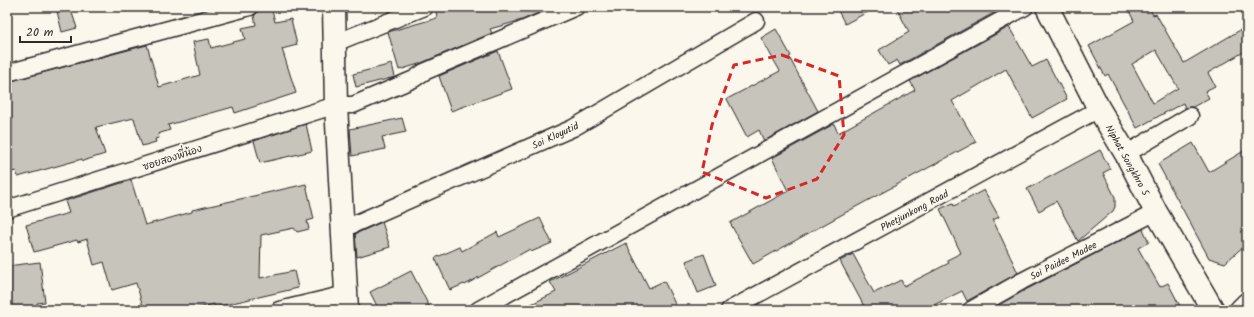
<svg xmlns="http://www.w3.org/2000/svg" width="1254" height="317" font-family="Kalam,'Playpen Sans Thai',sans-serif">
	<style>
		.building { fill: #c7c4bc; stroke: #2b2b2b; fill-rule: evenodd }
		.lines { fill: none; stroke-linecap: round; stroke-linejoin: round }
		.street-casing { stroke: #2b2b2b; stroke-width: 19 }
		.secondary-casing { stroke: #2b2b2b; stroke-width: 25 }
		.street { stroke: #fbf7ec; stroke-width: 16 }
		.secondary { stroke: #fbf7ec; stroke-width: 22 }
		.marked { fill: none; stroke: #d62828; stroke-width: 3; stroke-dasharray: 8 5; stroke-linejoin: round }
		.labels { text-anchor: middle; stroke-width: 3.5; stroke-linejoin: round; paint-order: stroke }
		.street-label { font-size: 10px; fill: #2b2b2b; stroke: #fbf7ec }
	</style>
	<rect width="100%" height="100%" fill="#fbf7ec"/>
	<filter id="ink" filterUnits="userSpaceOnUse"><feTurbulence type="fractalNoise" baseFrequency=".025" numOctaves="2"/><feDisplacementMap in="SourceGraphic" scale="8" xChannelSelector="R" yChannelSelector="G"/><feConvolveMatrix kernelMatrix="1 2 1 2 8 2 1 2 1" color-interpolation-filters="sRGB"/></filter>
	<g filter="url(#ink)">
		<path class="building" d="M56,7h14l7,21 -15,4z
			M259,7h12l4,15 16,-3 6,26 -15,4 14,44 -61,20 -2,-6 -65,18 2,5 -12,4 1,4 -4,1 1,3 -14,4 -8,-28 -38,9 9,27 -22,7 -1,-2 -64,18 -2,-6 -9,2v-91l140,-37 12,42 41,-12 -7,-33 16,-3 2,9 34,-9 -3,-11 14,-3 -2,-9 3,-3z
			M448,7h104l-30,13 -32,9 2,4 -73,31 -20,6 -11,-38 49,-14 -1,-8z
			M836,7h41l-32,17z
			M896,7h102l1,3 -99,55 -3,-5 -9,5 -9,-15 30,-18z
			M1127,7h22l4,8 3,-1 28,49 63,-37v24l-39,23 7,13 -10,5 4,7 -16,9h-3l-5,1 -2,-5 -46,25 -29,-54 -3,2 -16,-30 45,-25zM1156,50l22,38 -25,15 -21,-39z
			M1009,27l23,40 14,-7 21,39 -35,19 -26,-49 -54,32 24,41 -124,67 -99,55 -23,-41 58,-32 -16,-33 62,-34 4,9 77,-43 -5,-9z
			M776,29l15,27 -2,1 29,54 -54,30 -5,-11 -12,7 -20,-38 53,-28 -19,-33z
			M498,51l14,38 -61,22 -12,-35z
			M392,64l3,13 -39,10 -3,-13z
			M402,118l4,14 -24,5 3,12 -33,7 -2,-27z
			M306,124l6,27 -52,12 -6,-22z
			M1193,143l16,29 38,-23v94l-22,20 -16,-5 -51,-94z
			M1100,150l10,19 -7,4 12,24v10l-2,4 -35,30 -22,-40 -17,10 -12,-22z
			M131,180l14,45 47,-13v-2l114,-26 8,35 -7,2 2,8 -12,3 -3,-4 -33,7 -1,43 34,-7 4,17 -83,19 -1,-3 -23,6h-47l-8,-27 -24,7 -8,-28 -10,3 -7,-26 -9,3 -1,-2 -43,12 -8,-27 43,-12 -4,-12z
			M984,190l15,27 -6,3 25,53 -51,28 -5,-10 -38,19h-58l-26,-49 13,-7 21,39 27,-13 3,6 45,-23 -2,-3 14,-7 -21,-44 13,-6 1,3z
			M540,218l12,25 -21,9 -1,-3 -65,36 -1,-1 -14,6 -15,-32 25,-11 2,4 35,-19 2,5z
			M382,222l8,25 -33,10 -2,-23z
			M1143,229l6,13 -11,6 22,39 8,-4 14,27h-192l37,-21z
			M626,243l23,45 15,-7 14,29h-159l37,-18 -6,-10z
			M704,254l12,32 -18,7 -12,-32z
			M40,262l5,40 -8,1 1,7h-31v-44z
			M411,271l20,39h-52l-9,-18z"/>
		<g class="lines">
			<g class="street-casing">
				<path id="street" d="M335,43l90,-36
					M7,73l243,-66
					M1126,154l64,-38
					M7,209l329,-104h17l61,-26 10,-7 152,-65
					M343,229l230,-101 183,-107
					M279,310l67,-16
					M478,310l547,-303
					M729,310l370,-201
					M971,310l51,-29 134,-69"/>
			</g>
			<g class="secondary-casing">
				<path id="secondary" d="M334,7l2,98 11,205
					M1047,7l52,102 27,45 30,58 57,98
					M1241,310l6,-6"/>
			</g>
			<use href="#street" class="street"/>
			<use href="#secondary" class="secondary"/>
		</g>
	</g>
	<path class="marked" d="M782,55l57,21 5,59 -27,44 -51,19 -64,-26 10,-47 22,-60z"/>
	<g class="labels">
		<g class="street-label">
			<text transform="translate(555 135) rotate(-25)" y="4">Soi Kloyutid</text>
			<text transform="translate(172 157) rotate(-18)" y="4">ซอยสองพี่น้อง</text>
			<text transform="translate(1128 160) rotate(61)" y="4">Niphat Songkhro 5</text>
			<text transform="translate(914 210) rotate(-28)" y="4">Phetjunkong Road</text>
			<text transform="translate(1063 260) rotate(-27)" y="4">Soi Paidee Madee</text>
		</g>
	</g>
	<rect width="1254" height="317" fill="none" stroke="#fbf7ec" stroke-width="24"/>
	<rect x="12" y="12" width="1230" height="293" fill="none" stroke="#2b2b2b" stroke-width="1.5" filter="url(#ink)"/>
	<path d="M20 36v6h51v-6" fill="none" stroke="#2b2b2b" stroke-width="2"/>
	<text x="26" y="36" font-size="12" fill="#2b2b2b" stroke="#fbf7ec" stroke-width="3" paint-order="stroke">20 m</text>
</svg>
